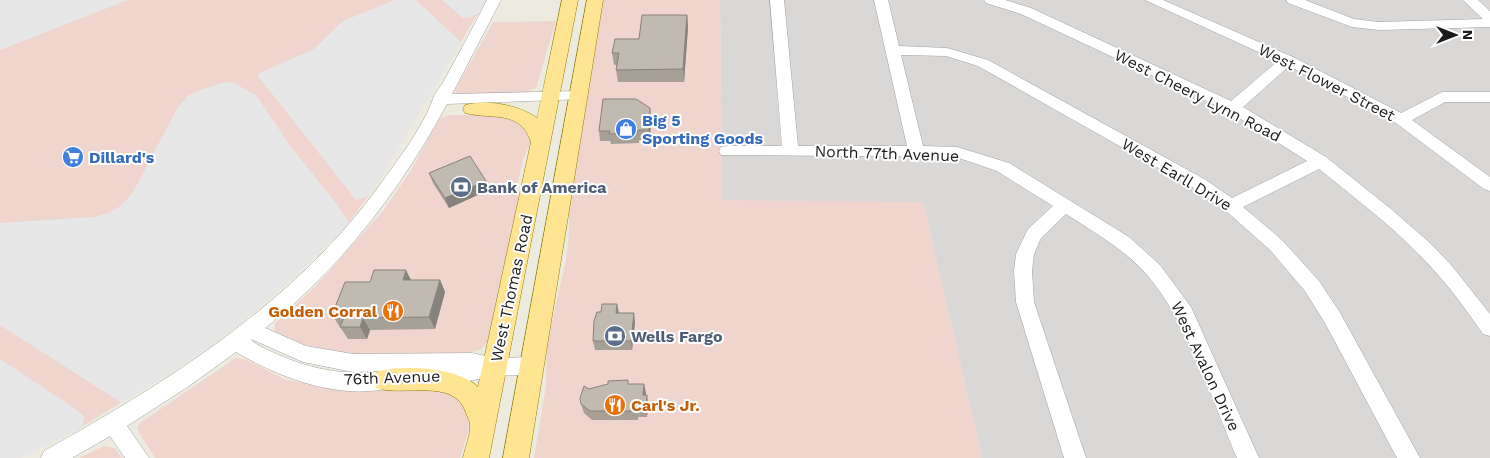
<svg xmlns="http://www.w3.org/2000/svg" width="1490" height="458" font-family="'Work Sans',sans-serif">
	<style>
		.residential { fill: #d9d8d7 }
		.commercial { fill: #efd5cd }
		.parking { fill: #e7e7e7 }
		.lines { fill: none; stroke-linecap: round; stroke-linejoin: round }
		.minor-casing { stroke: #a2a2a2; stroke-width: 1 }
		.major-casing { stroke: #917c00; stroke-width: 1 }
		.minor { fill: #fff; fill-rule: evenodd }
		.major { fill: #ffe492; fill-rule: evenodd }
		.wall { fill: #a6a097 }
		.shaded-wall { fill: #87827b }
		.building { fill: #c1bab0; stroke: #87827b }
		.labels { text-anchor: middle; stroke-width: 4; stroke-linejoin: round; paint-order: stroke }
		.street-label { font-size: 16px; fill: #1b1b1b; stroke: #fff }
		.shop-label { font-size: 16px; font-weight: bold; fill: #366cbe; stroke: #fff; text-anchor: start }
		.service-label { font-size: 16px; font-weight: bold; fill: #4e5e75; stroke: #fff; text-anchor: start }
		.food-label { font-size: 16px; font-weight: bold; fill: #c56008; stroke: #fff; text-anchor: end }
	</style>
	<rect width="100%" height="100%" fill="#edebdf"/>
	<path class="residential" d="M720,0h770v458h-508l-59,-256 -201,-1z"/>
	<path class="commercial" d="M0,0h486l-112,188 -25,34 -40,41 -63,56 -49,37 -114,70 -63,32h-20z
		M603,0h117l2,200 201,2 59,256h-448l12,-72 1,-42 19,-84 3,-28v-27z
		M556,21l-20,67 -12,5 -65,2 -3,-2 -1,-3 38,-68z
		M450,115h56l11,2 15,22 -9,21 -6,26 2,16 -29,134 -4,8 -5,5 -15,5 -115,1 -58,-12 -19,-10 1,-10 40,-36 68,-76 27,-39 29,-53z
		M236,358l8,1 42,21 48,7h62l60,6 13,22 -1,17 -8,26h-305l-18,-29 3,-6z
		M104,446l11,2 7,10h-43z"/>
	<path class="parking" d="M0,0h128l-128,50z
		M395,0h21l45,42 -87,146 -7,9 -11,3 -98,-124 1,-3 55,-24 29,-28z
		M442,0h44l-8,13 -7,4 -8,1z
		M232,82l24,13 35,52 45,56 13,19 -40,41 -63,56 -49,37 -75,47 -122,-78v-102l94,-6 14,-4 11,-6 13,-13 46,-87 10,-11 10,-5 23,-8z
		M0,359l74,49 10,8 -1,10 -62,32h-21z"/>
	<g class="lines">
		<g class="minor-casing">
			<path id="minor" d="M487,0h14l-49,94 127,-3 7,5 -2,3 -137,5c-46,85 -105,163 -182,224l41,18 47,8 119,-1 23,5 37,-1 7,3 3,6 -3,6c-14,5 -28,2 -42,4 -24,2 -49,14 -73,5l-3,-6 2,-5 -23,1 6,7 -3,6c-54,20 -120,-4 -167,-32l-47,34 -62,40 22,32h-24l-15,-22 -38,22h-31l3,-7c126,-70 253,-150 338,-269 18,-25 41,-55 51,-83 2,-7 10,-15 13,-22 14,-26 28,-51 41,-77zM251,339l52,23 50,10 31,-1c-39,6 -79,-3 -114,-20 -7,-3 -17,-8 -19,-12z
				M770,0h14l14,146h109l-33,-146h14l11,46 48,2 41,12 218,120 26,18 75,-37 -79,-50 -207,-97 -35,-11 -2,-3h21l26,8 200,93 47,-40 -133,-61h18l130,57 108,56 41,-21h48v10h-45l-33,18 78,57v14l-6,-2 -88,-66 -107,-57 -46,41 83,50 65,52 39,34 22,23 38,48v22l-7,-2c-14,-20 -28,-40 -44,-58 -35,-41 -79,-74 -120,-107l-76,38 39,33 37,41 20,30 81,147h-23l-72,-135 -20,-32 -35,-41 -45,-40 -31,-22 -216,-122 -32,-10 -45,-1 22,91 34,1 52,16 120,74 31,28 31,42 68,151h-22c-25,-58 -49,-135 -89,-182 -22,-26 -53,-43 -82,-62l-25,24 -7,16 -2,17 2,31 52,156h-22l-48,-156 -2,-31 2,-17 12,-25 25,-23 -56,-35 -41,-14 -235,-2 -2,-4 2,-4 6,-1h55z
				M1286,0h19l49,19 25,3 104,-3 -20,-19h15l12,11v16l-111,3 -27,-3 -64,-24z"/>
		</g>
		<g class="major-casing">
			<path id="major" d="M562,0h16l-89,458h-26c2,-10 8,-24 7,-34 0,-3 -3,-8 -4,-11 -11,-36 -63,-16 -90,-25l-3,-8 3,-8c25,-8 83,-5 102,15l53,-245c-11,-33 -39,-22 -66,-29l-2,-4 2,-4c22,-6 54,0 72,13z
				M587,0h16l-74,458h-26z"/>
		</g>
		<use href="#minor" class="minor"/>
		<use href="#major" class="major"/>
	</g>
	<path class="wall" d="M687,15l1,12 -4,55h-66l-2,-12 1,-5h-3l-2,-12 27,-14z
		M651,118l-1,22h-11v3l-28,1 -1,-3h-10l-1,-10z
		M429,173l57,8 3,9 -40,18 -16,-25z
		M411,280h29l5,12 -10,37 -65,1 -3,9h-19l-16,-24z
		M619,313l16,9 -3,28h-37l-2,-9z
		M629,384l17,9 -1,2 3,9 -1,13h-9v3h-46l-8,-7 -3,-9 8,-15z"/>
	<path class="shaded-wall" d="M687,15l1,12 -4,55 -1,-13z
		M650,108l1,10 -1,22 -1,-10z
		M486,181l3,9 -40,18 -4,-10z
		M406,270l6,12 -9,-2z
		M440,280l5,12 -10,37 -6,-12z
		M617,304l2,9h-3z
		M634,313l1,9 -3,28 -1,-9z
		M363,318l7,12 -3,9 -7,-12z
		M644,384l2,9 -1,11 -2,-9z
		M647,395l1,9 -1,13 -1,-9z"/>
	<path class="building" d="M642,15h45l-4,54 -67,1 3,-17h-7l3,-14h24z
		M603,99h33l14,9 -1,22h-11l-1,3 -28,1 1,-3h-11z
		M470,156l16,25 -41,17 -16,-25z
		M374,270h32l-3,10h37l-11,37 -66,1 -3,9h-20l5,-12h-13l13,-33h25z
		M602,304h15l-1,9h18l-3,28h-38l1,-20 3,-9h4z
		M628,380v4h16l-1,11h4l-1,13h-10v3h-46l-9,-7 -1,-6 4,-12 5,3 19,-5v-3z"/>
	<defs>
		<g id="shop-disc" transform="scale(1.125)"><circle r="9.5" fill="#3f7fe0" stroke="#fff"/><path d="M-5-2.5h2.3a2.7 3.5 0 0 1 5.4 0H5L5.5 6h-11ZM-1.5-2.5h3a1.5 2.3 0 0 0-3 0Z" fill="#fff"/></g>
		<g id="supermarket-disc" transform="scale(1.125)"><circle r="9.5" fill="#3f7fe0" stroke="#fff"/><path d="M-6-5.5h2.5l.6 2H6L4.5 2H-2.5L-4.4-4H-6ZM-1.5 3.2a1.3 1.3 0 1 0 .1 0ZM3 3.2a1.3 1.3 0 1 0 .1 0Z" fill="#fff"/></g>
		<g id="bank-disc" transform="scale(1.125)"><circle r="9.5" fill="#5c6f8a" stroke="#fff"/><path d="M-6-4H6V4H-6ZM0-2.3a2.3 2.3 0 1 0 0 4.6a2.3 2.3 0 1 0 0-4.6Z" fill="#fff"/></g>
		<g id="restaurant-disc" transform="scale(1.125)"><circle r="9.5" fill="#e8710a" stroke="#fff"/><path d="M-5-6h1v4h1v-4h1v4h1v-4h1v5L-1.5 .5V6h-2V.5L-5-1ZM5-6V6H3V1.5H1.5Q1.5-4 5-6Z" fill="#fff"/></g>
	</defs>
	<g fill-rule="evenodd">
		<use href="#shop-disc" x="626" y="129"/>
		<use href="#supermarket-disc" x="73" y="157"/>
		<use href="#bank-disc" x="461" y="187"/>
		<use href="#restaurant-disc" x="393" y="311"/>
		<use href="#bank-disc" x="615" y="336"/>
		<use href="#restaurant-disc" x="615" y="405"/>
	</g>
	<g class="labels">
		<g class="street-label">
			<text transform="translate(1327 82) rotate(27)" y="6">West Flower Street</text>
			<text transform="translate(1198 95) rotate(27)" y="6">West Cheery Lynn Road</text>
			<text transform="translate(887 153) rotate(2)" y="6">North 77th Avenue</text>
			<text transform="translate(1177 174) rotate(31)" y="6">West Earll Drive</text>
			<text transform="translate(511 288) rotate(-78)" y="6">West Thomas Road</text>
			<text transform="translate(1206 366) rotate(65)" y="6">West Avalon Drive</text>
			<text transform="translate(392 377) rotate(-2)" y="6">76th Avenue</text>
		</g>
		<g class="shop-label">
			<text x="642" y="126">Big 5<tspan x="642" dy="18">Sporting Goods</tspan></text>
			<text x="89" y="163">Dillard's</text>
		</g>
		<g class="service-label">
			<text x="477" y="193">Bank of America</text>
			<text x="631" y="342">Wells Fargo</text>
		</g>
		<g class="food-label">
			<text x="377" y="317">Golden Corral</text>
			<text x="631" y="411" text-anchor="start">Carl's Jr.</text>
		</g>
	</g>
	<g transform="translate(1455 35) rotate(90)" stroke="#ffffff" stroke-width="4" paint-order="stroke">
	<path d="M0-4L9 19L0 12L-9 19Z" fill="#1b1b1b"/>
	<text y="-8" font-size="14" font-weight="bold" text-anchor="middle" fill="#1b1b1b">N</text>
	</g>
</svg>
